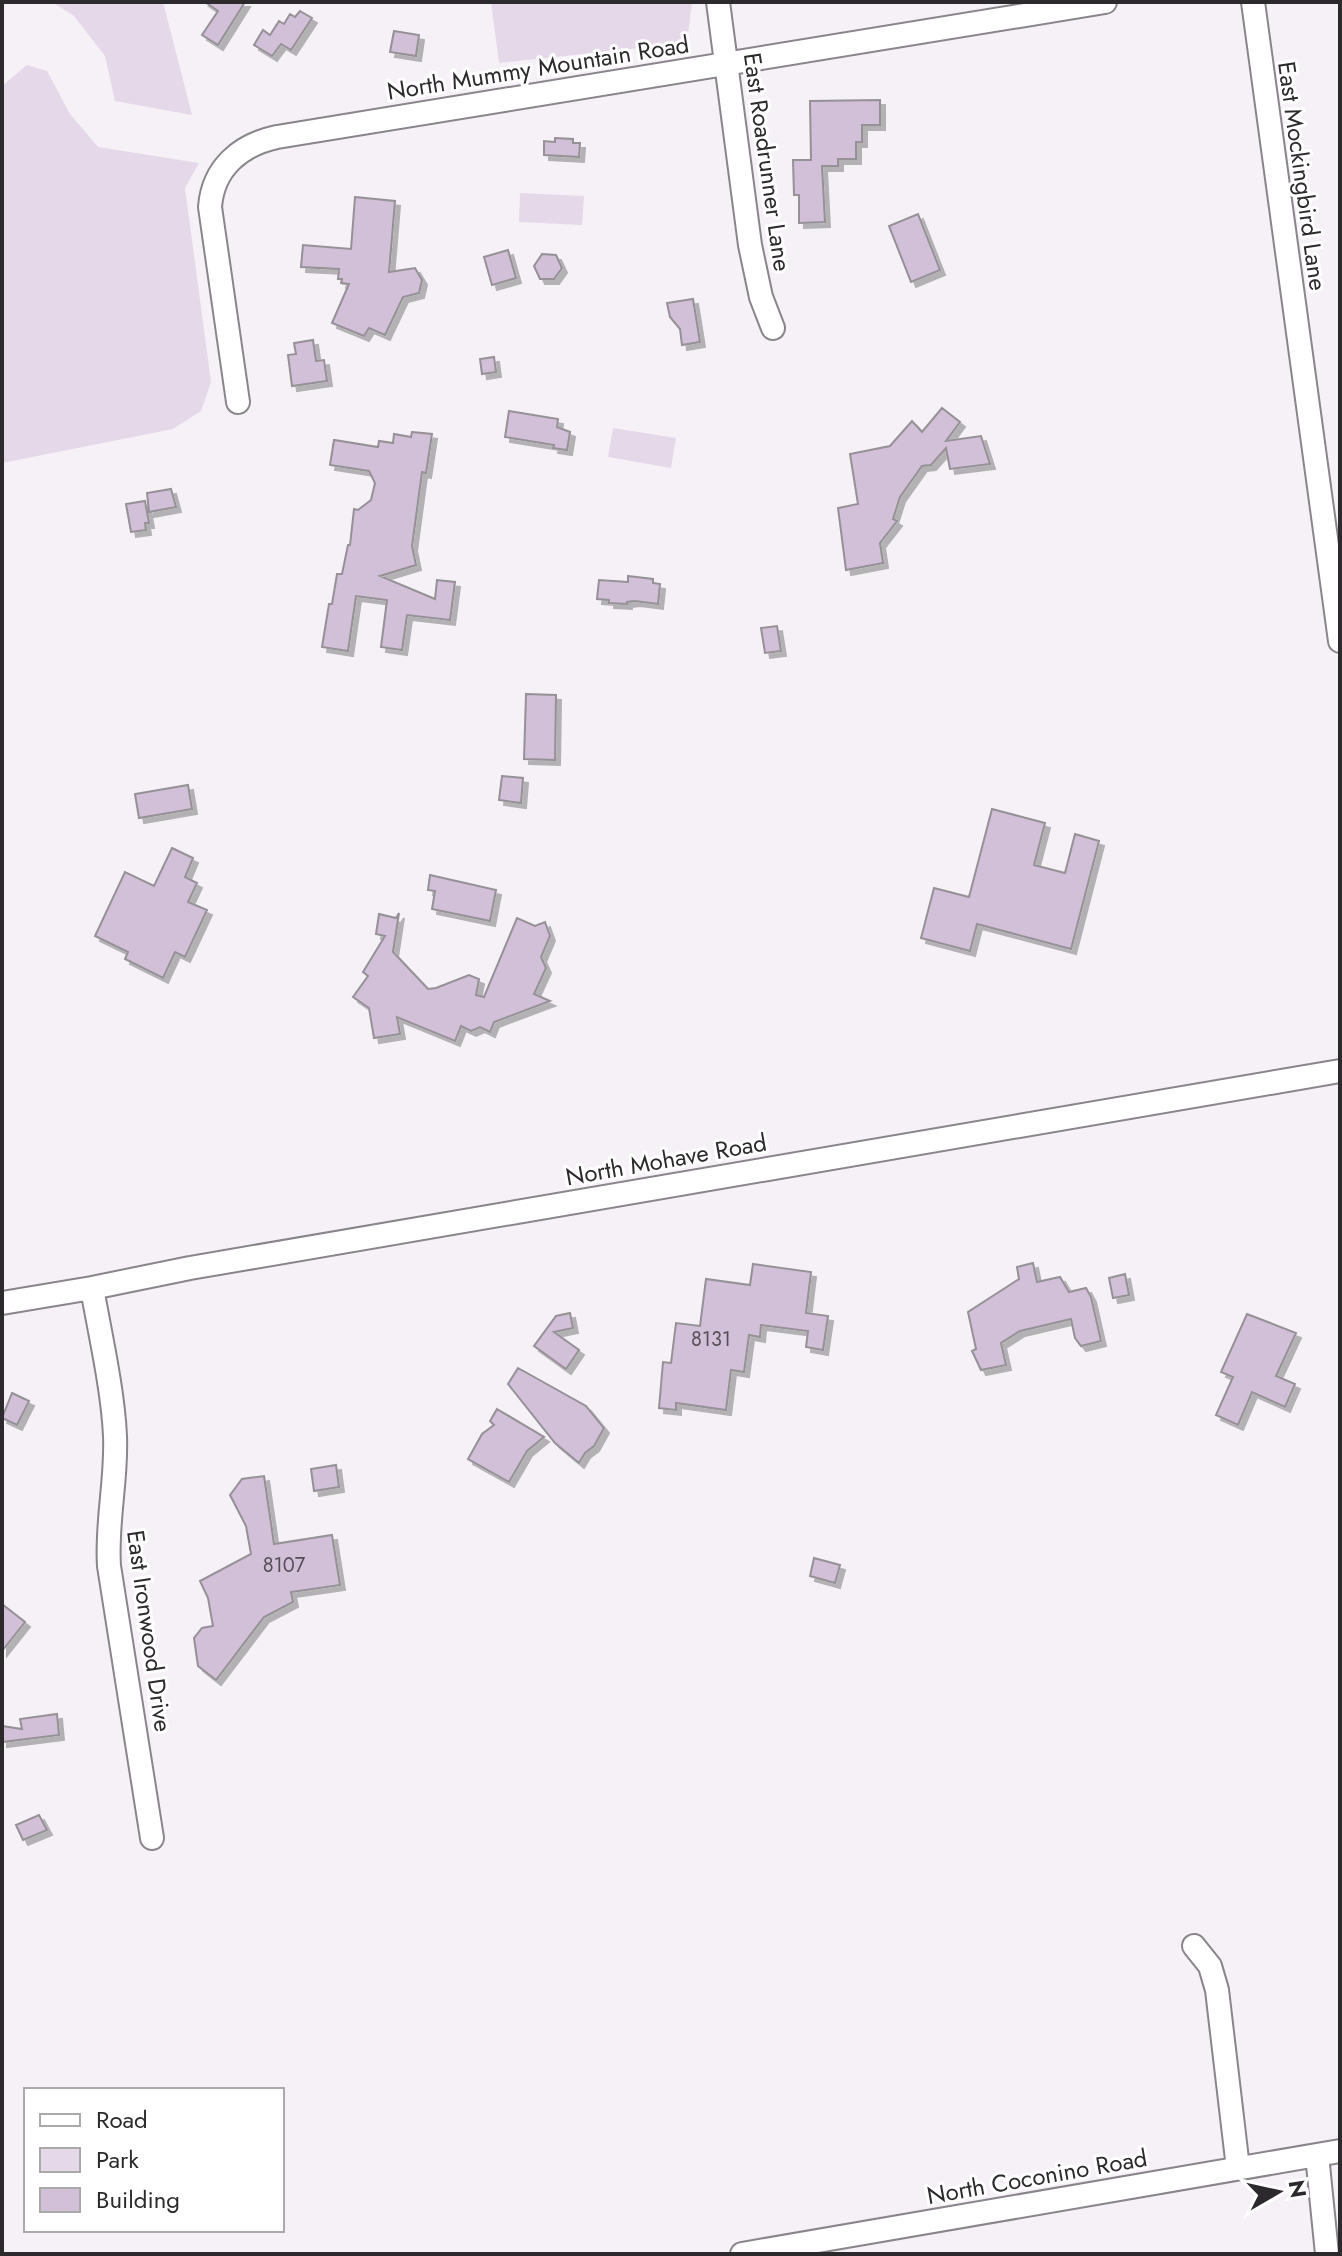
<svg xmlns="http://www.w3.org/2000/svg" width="1342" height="2256" font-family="Jost,sans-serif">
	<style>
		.green { fill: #e5d8e9 }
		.building { fill: #d2bfd8; stroke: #959196; stroke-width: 2; filter: url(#shadow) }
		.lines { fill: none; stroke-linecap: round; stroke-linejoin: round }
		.minor-casing { stroke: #89858b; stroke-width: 26 }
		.minor { stroke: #fff; stroke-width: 22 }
		.labels { text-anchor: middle; stroke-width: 6; stroke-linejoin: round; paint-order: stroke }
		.number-label { font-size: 20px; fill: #564f57 }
		.street-label { font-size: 24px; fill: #2c2a2c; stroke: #fff }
	</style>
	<defs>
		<filter id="shadow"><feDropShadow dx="5" dy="5" stdDeviation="0" flood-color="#0004"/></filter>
	</defs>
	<rect width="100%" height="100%" fill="#f5f1f7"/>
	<path class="green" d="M52,2h111l29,113 -77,-14 -10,-45 -31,-40z
		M491,2h201l-5,41 -188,20z
		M27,65l20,6 23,43 28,33 101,16 -14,25 26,194 -10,29 -28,18 -171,34v-377z
		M520,193l64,3 -2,29 -63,-3z
		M613,428l63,10 -5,30 -63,-11z"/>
	<path class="building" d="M205,2h40l-27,43 -16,-10 16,-24z
		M300,11l12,7 -21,32 -10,-6 -9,12 -18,-11 9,-15 7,5 9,-14 5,3 6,-10 5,3z
		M394,31l25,4 -3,21 -26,-4z
		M880,100v25h-18v17h-6v17h-18v7h-16l3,56 -26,1v-28h-5l-1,-35h18l-1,-59z
		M555,138l18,1v4h7l-1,14 -35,-2v-14l11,1z
		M355,197l40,4 -6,71 26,-4 7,12 -3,13 -16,4 -18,38 -16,-7 -5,8 -32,-13 17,-39 -8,-1 1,-4h-4l1,-10 -38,-2 2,-22 48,4z
		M918,214l22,56 -29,12 -22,-56z
		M508,250l8,28 -24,7 -8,-28z
		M542,254l14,1 6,13 -8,11h-14l-6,-13z
		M693,299l7,43 -18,3 -2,-16 -10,-12 -3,-14z
		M313,340l3,21 8,-1 3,21 -35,5 -4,-31 8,-1 -2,-11z
		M494,357l2,15 -14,2 -2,-15z
		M942,408l18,14 -14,19 35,-5 9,28 -40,5 -4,-21 -15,17 -9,1 -22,31 -7,22 4,2 -17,22 3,20 -37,7 -8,-62 20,-4 -8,-50 40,-8 22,-25 10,11z
		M509,411l49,8 -1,8 13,5 -3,18 -14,-2 1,-3 -49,-8z
		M412,432l20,2 -6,39 -4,-1 -10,74 4,19 -36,11 55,23 2,-19 18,2 -5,38 -43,-5 -5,35 -21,-3 6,-47 -31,-4 -8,55 -26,-4 7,-43h3l5,-30h5l6,-29h2l4,-36 4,1 13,-10 4,-17 -6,-12 -39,-6 4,-25 44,7 1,-6 14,2 1,-9 17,3z
		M171,489l5,18 -27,5 -2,-19z
		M145,501l4,22h-4l1,7 -15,2 -5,-28z
		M628,576l25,3v4l7,1 -2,20 -23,-3 -8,1v2l-18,-1v-3l-12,-1 2,-19 29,2z
		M777,626l4,25 -16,2 -4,-25z
		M526,694l30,1 -1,65 -31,-1z
		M502,776l21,2 -2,25 -22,-3z
		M188,785l4,24 -53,9 -4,-24z
		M992,809l53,14 -11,42 31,8 10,-39 24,7 -28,108 -94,-25 -7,27 -49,-13 13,-50 35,9z
		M172,848l21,10 -8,19 12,6 -9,19 19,8 -22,47 -10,-5 -12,26 -38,-19 3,-7 -33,-16 30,-64 29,14z
		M430,875l66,15 -6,31 -58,-12 3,-18 -7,-1z
		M399,913l-6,39 35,37 8,-1 33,-13 10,4 -3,16 8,2 33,-79 18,8 10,-4 5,14 -9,21 5,11 -12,26 16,7 -56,21 -4,10 -10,-5 -9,4 -10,-5 -6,15 -58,-24 3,17 -26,4 -5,-30 -16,-11 15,-21 -5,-4 22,-36 -9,-2 3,-20 17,4z
		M1033,1263l4,19 23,-5 9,15 17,-4 5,9 10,44 -20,5 -6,-8 -4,-19 -51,12 -19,12 5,22 -25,5 -9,-19 4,-2 -8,-37 51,-33 -2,-12z
		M753,1264l58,8 -5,41 22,3 -5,34 -17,-3 2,-16 -47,-6 -1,12 -11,-2 -5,37 -13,-2 -5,40 -50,-7v7l-17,-2 4,-46 8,1 5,-40 24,3 6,-47 44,6z
		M1125,1274l4,21 -16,3 -4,-20z
		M570,1313l3,15 -19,4 25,18 -13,19 -32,-23 22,-30z
		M1247,1314l49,19 -20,43 19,8 -10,23 -33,-15 -14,33 -22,-10 17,-38 -12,-5z
		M518,1368l68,38 18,22 -10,18 -9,7 -6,10 -24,-20 -47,-59z
		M12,1393l17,8 -12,24 -15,-7z
		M497,1409l47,28 -17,14 -18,31 -41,-23 14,-25 12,-9 -4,-4z
		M336,1465l3,22 -25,4 -3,-22z
		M264,1476l10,68 58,-9 8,50 -49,7 2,10 -29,15 -48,63 -18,-14 -4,-28 8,-10 11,-2 -5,-28 -8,-17 51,-27 -5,-28 -16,-31 12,-16z
		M814,1558l26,7 -5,18 -25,-7z
		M2,1604l23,18 -23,29z
		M57,1714l2,21 -57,7v-16l20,3 -2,-10z
		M39,1815l8,15 -24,10 -7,-15z"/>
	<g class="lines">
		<g class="minor-casing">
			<path id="minor" d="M718,2l32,243 11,52 12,31
				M1253,2l87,639
				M238,402l-28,-195c3,-39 30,-62 67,-70l828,-135
				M92,1288c8,46 21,102 23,148 2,44 -9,86 -6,130l43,272
				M2,1303l90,-15 98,-20 1150,-197
				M1194,1946l16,20 7,24 21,178
				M1317,2155l10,99
				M742,2254l598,-103"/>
		</g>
		<use href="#minor" class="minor"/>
	</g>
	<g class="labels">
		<g class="number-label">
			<text x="711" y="1346">8131</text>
			<text x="284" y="1572">8107</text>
		</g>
		<g class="street-label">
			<text transform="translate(538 68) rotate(-9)" y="8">North Mummy Mountain Road</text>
			<text transform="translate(767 162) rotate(82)" y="8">East Roadrunner Lane</text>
			<text transform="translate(1302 176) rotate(82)" y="8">East Mockingbird Lane</text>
			<text transform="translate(666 1160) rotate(-10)" y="8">North Mohave Road</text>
			<text transform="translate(149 1631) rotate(82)" y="8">East Ironwood Drive</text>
			<text transform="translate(1037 2177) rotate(-10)" y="8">North Coconino Road</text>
		</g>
	</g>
	<rect width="1342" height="2256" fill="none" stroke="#2c2a2c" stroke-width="8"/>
	<rect x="24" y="2088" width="260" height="144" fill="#ffffff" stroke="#abaaab" stroke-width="2"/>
	<rect x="40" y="2114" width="40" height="12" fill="#ffffff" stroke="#abaaab" stroke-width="2"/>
	<text x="96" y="2128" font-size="24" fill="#2c2a2c">Road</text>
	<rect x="40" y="2148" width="40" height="24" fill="#e5d8e9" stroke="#abaaab" stroke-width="2"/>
	<text x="96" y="2168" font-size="24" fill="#2c2a2c">Park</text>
	<rect x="40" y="2188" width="40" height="24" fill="#d2bfd8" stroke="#abaaab" stroke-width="2"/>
	<text x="96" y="2208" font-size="24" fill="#2c2a2c">Building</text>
	<g transform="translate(1278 2192) rotate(81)" stroke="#ffffff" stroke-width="6" paint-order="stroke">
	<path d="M0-6L14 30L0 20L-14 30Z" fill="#2c2a2c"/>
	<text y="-12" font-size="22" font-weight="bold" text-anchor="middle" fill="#2c2a2c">N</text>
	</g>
</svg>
